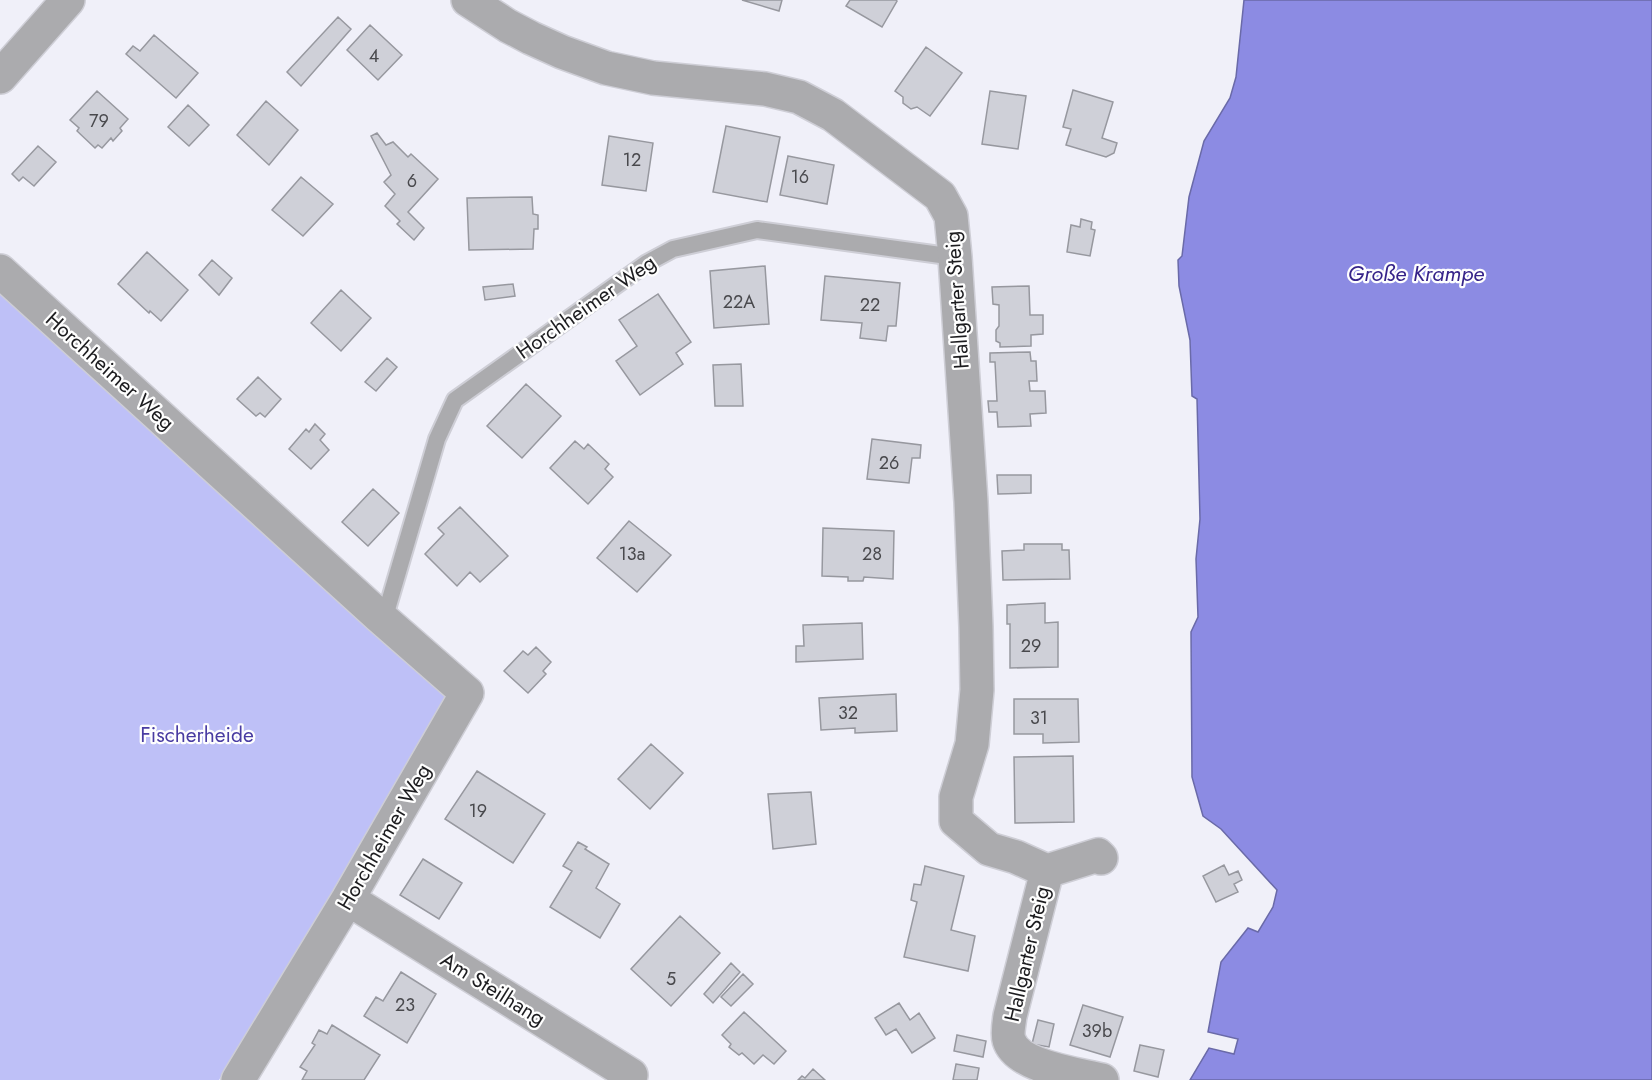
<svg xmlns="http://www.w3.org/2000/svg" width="1652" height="1080" font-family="Jost,sans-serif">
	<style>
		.green { fill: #bec0f7 }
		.water { fill: #8c8be3; stroke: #6a6aa8; stroke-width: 1.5 }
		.building { fill: #cfd0d8; stroke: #97989f; stroke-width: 1.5 }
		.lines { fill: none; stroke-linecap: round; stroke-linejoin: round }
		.lane-casing { stroke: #ceced6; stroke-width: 20 }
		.street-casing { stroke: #ceced6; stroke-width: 36 }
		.lane { stroke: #ababae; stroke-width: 16 }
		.street { stroke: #ababae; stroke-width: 33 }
		.labels { text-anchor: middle; stroke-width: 4.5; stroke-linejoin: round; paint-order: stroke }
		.number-label { font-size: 18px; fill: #49494d }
		.street-label { font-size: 21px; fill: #1c1c1f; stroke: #fefefe }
		.park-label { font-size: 21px; fill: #493ca2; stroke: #fefefe }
		.water-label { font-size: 22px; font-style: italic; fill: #362389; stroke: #fefefe }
	</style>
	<rect width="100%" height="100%" fill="#f0f0f9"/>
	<path class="green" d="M0,285l450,412 -231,383h-219z"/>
	<path class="water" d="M1244,0h408v1080h-462l19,-32 25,6 4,-15 -30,-7 13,-70 27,-34 10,4 15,-25 4,-17 -56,-61 -18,-13 -11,-39 -1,-145 7,-15 -2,-58 4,-40 -3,-120 -5,-3 -2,-56 -11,-54 -1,-26 4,-4 7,-59 15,-56 26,-43 6,-21z"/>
	<path class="building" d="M742,0h40l-3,11z
		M850,0h46l1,1 -15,26 -36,-21z
		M338,17l13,12 -50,57 -14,-14z
		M370,25l32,30 -24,25 -31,-30z
		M154,35l44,38 -22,25 -50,-44 7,-8 7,5z
		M926,47l36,26 -32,43 -13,-9 -6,2 -8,-6v-6l-8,-6z
		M1073,90l40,12 -11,36 15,5 -3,10 -8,4 -40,-12 5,-16 -8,-2z
		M97,91l31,28 -8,9 2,3 -9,10 -2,-3 -9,10 -4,-3 -3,3 -18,-17 2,-3 -9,-8z
		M990,91l36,5 -8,53 -36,-5z
		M266,101l32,29 -29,35 -32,-30z
		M188,105l21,20 -20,21 -21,-19z
		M726,126l54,11 -13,65 -54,-10z
		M377,133l9,12 7,-3 15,15 3,-3 27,25 -30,33 16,16 -10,12 -17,-16 3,-3 -15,-15 10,-12 -11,-12 7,-7 -20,-39z
		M609,136l44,7 -7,48 -44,-6z
		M38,146l18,16 -22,24 -11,-9 -4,4 -7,-7z
		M788,156l46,9 -7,39 -47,-9z
		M301,177l32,27 -30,32 -31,-26z
		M532,197l1,17 5,1v14h-4l-1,20 -64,1 -2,-52z
		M1081,219l11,3 -1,7 4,1 -5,26 -23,-4 4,-27 9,2z
		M147,252l41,38 -27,31 -11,-10 -1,2 -31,-29z
		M212,260l20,18 -13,17 -20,-20z
		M765,266l4,58 -55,4 -4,-57z
		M825,276l75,7 -4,43h-8l-2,15 -26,-3 2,-15 -41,-3z
		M513,284l2,12 -30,4 -2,-13z
		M1029,286l1,29h13v19l-12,1v11l-31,1v-4l-4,-2v-11l3,-4v-21l-6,-1 -1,-17z
		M341,290l30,28 -30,33 -30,-28z
		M658,294l33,48 -15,11 7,11 -43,31 -24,-34 21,-15 -18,-26z
		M1030,352l1,9h5l1,20h-8l1,10h15l1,22 -16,1 1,12 -33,1 -1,-15h-8l-1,-11h9l-2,-39h-5v-9z
		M387,358l10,9 -21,24 -11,-9z
		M741,364l2,42h-28l-2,-41z
		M258,377l23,22 -16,18 -5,-4 -4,3 -19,-17z
		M526,384l35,32 -39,42 -35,-32z
		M315,424l10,10 -5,6 9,10 -18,19 -22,-20 17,-20 3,3z
		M872,439l49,6 -1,13h-8l-3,25 -42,-4z
		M575,441l9,8 4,-5 21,20 -4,5 8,8 -25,27 -38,-36z
		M997,475h34v18l-33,1z
		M373,489l26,24 -31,33 -26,-24z
		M460,507l48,49 -28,26 -10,-10 -13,14 -32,-32 19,-20 -6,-6z
		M629,521l42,34 -34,37 -40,-34z
		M823,528l71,3 -1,48 -29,-2 -1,4h-15v-4l-26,-1z
		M1024,544h38v6h7l1,29 -67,1 -1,-29 22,-1z
		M1045,603v20l13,-1v45l-48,1v-44h-3v-19z
		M862,623l1,36 -67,3v-16h8l-1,-21z
		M536,647l15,15 -8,9 3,3 -18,19 -24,-22 19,-20 5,4z
		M896,694l1,37 -42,2v-5l-34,2 -2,-32z
		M1014,699h64l1,43 -36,1v-9h-29z
		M651,744l32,29 -33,36 -32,-30z
		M1073,756l1,66 -59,1 -1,-66z
		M477,771l68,43 -32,49 -68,-44z
		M811,792l5,52 -43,5 -5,-55z
		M578,842l9,5 -2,2 24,15 -13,24 24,16 -20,34 -50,-31 22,-36 -9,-5z
		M423,859l39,24 -23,36 -39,-24z
		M1224,865l5,10 9,-4 4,9 -8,4 4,8 -22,10 -13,-26z
		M925,866l39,10 -13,54 24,6 -7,35 -64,-14 13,-55 -6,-2 3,-16 7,1z
		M680,916l40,37 -49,53 -40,-37z
		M731,963l9,9 -27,31 -9,-9z
		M401,972l35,22 -29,49 -43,-27 12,-19 7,4z
		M743,974l10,10 -22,22 -10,-9z
		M899,1003l11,17 9,-7 16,25 -23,15 -16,-24 -10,6 -11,-17z
		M1083,1005l40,12 -13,40 -40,-12z
		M744,1012l42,39 -12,13 -11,-9 -9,9 -12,-11 -3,2 -10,-8 2,-3 -9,-9z
		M1038,1020l16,4 -5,23 -17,-3z
		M332,1025l48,30 -16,25h-62l5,-9 -7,-4 15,-22 -3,-2 7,-13 8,4z
		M957,1035l29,6 -3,16 -29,-6z
		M1140,1045l24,5 -6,27 -24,-6z
		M956,1064l23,4 -2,12h-24z
		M813,1069l12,11h-27l4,-4 3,2z"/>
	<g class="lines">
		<g class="lane-casing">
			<path id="lane" d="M379,616l9,-10 49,-167 18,-39 192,-137 26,-14 84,-19 198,27"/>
		</g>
		<g class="street-casing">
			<path id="street" d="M468,0l40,26 23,12 31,14 44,16 47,10 112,11 34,8 34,18 107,81 11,20 4,41 16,245 5,125 1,63 -5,54 -16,53v24l33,28 27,8 31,14 51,-16 3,3
				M0,77l68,-77
				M0,271l379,345 88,77 -119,206 -110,181
				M1047,871l-37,145c-1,7 -3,18 -1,24 8,27 68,34 93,40
				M348,899l283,176 -4,5"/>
		</g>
		<use href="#lane" class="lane"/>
		<use href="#street" class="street"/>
	</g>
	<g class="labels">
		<g class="number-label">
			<text x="374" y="62">4</text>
			<text x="99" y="127">79</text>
			<text x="632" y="166">12</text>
			<text x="800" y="183">16</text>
			<text x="412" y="187">6</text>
			<text x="739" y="308">22A</text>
			<text x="870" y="311">22</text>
			<text x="889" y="469">26</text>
			<text x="632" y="560">13a</text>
			<text x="872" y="560">28</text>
			<text x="1031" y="652">29</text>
			<text x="848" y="719">32</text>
			<text x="1039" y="724">31</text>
			<text x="478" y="817">19</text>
			<text x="671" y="985">5</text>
			<text x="405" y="1011">23</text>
			<text x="1097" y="1037">39b</text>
		</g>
		<g class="street-label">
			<text transform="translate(957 300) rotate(-94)" y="7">Hallgarter Steig</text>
			<text transform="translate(586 307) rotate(-35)" y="7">Horchheimer Weg</text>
			<text transform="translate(110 371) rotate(42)" y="7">Horchheimer Weg</text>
			<text transform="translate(384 837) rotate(-60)" y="7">Horchheimer Weg</text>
			<text transform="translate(1027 954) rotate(-77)" y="7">Hallgarter Steig</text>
			<text transform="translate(493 989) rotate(32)" y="7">Am Steilhang</text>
		</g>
		<g class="park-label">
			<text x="197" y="742">Fischerheide</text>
		</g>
		<g class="water-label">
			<text x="1416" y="281">Große Krampe</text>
		</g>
	</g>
</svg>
